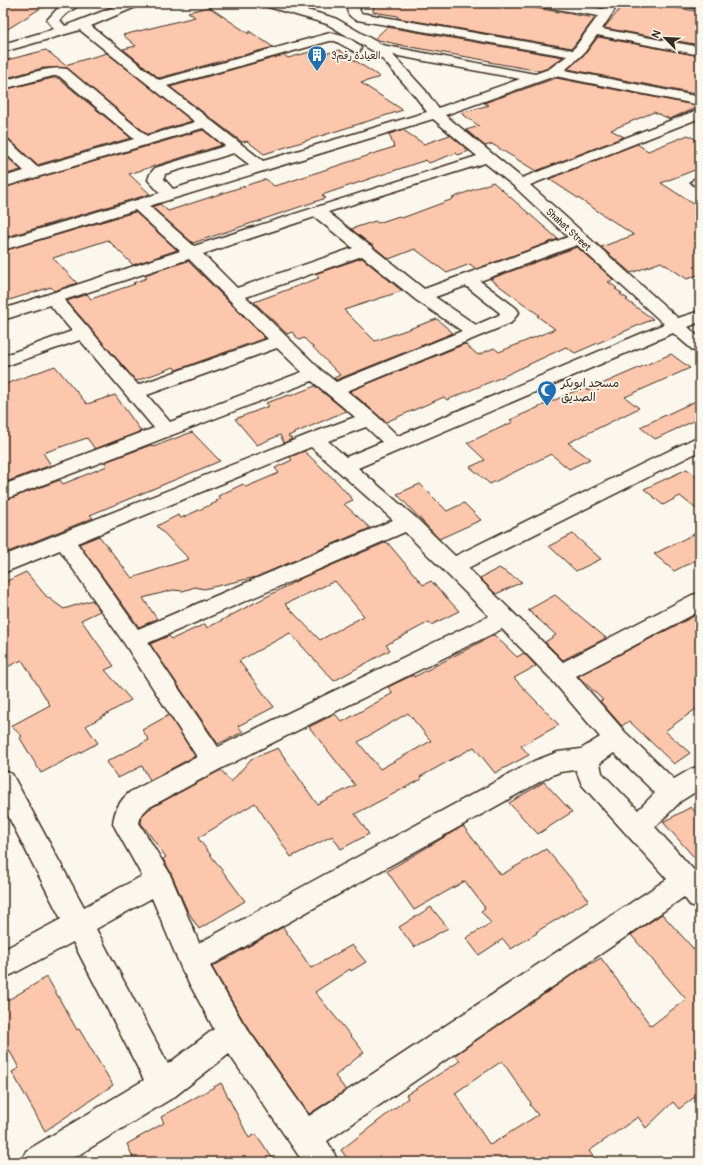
<svg xmlns="http://www.w3.org/2000/svg" width="703" height="1165" font-family="Pangolin,'Playpen Sans Arabic',sans-serif">
	<style>
		.building { fill: #fcc7ad; stroke: #3b2a1e; fill-rule: evenodd }
		.lines { fill: none; stroke-linecap: round; stroke-linejoin: round }
		.minor-casing { stroke: #3b2a1e; stroke-width: 3 }
		.minor { fill: #fbf7ec; fill-rule: evenodd }
		.labels { text-anchor: middle; stroke-width: 3.5; stroke-linejoin: round; paint-order: stroke }
		.far-poi-label { font-size: 10px; fill: #3b2a1e; stroke: #fbf7ec; text-anchor: start }
		.far-street-label { font-size: 10px; fill: #3b2a1e; stroke: #fbf7ec }
		.poi-label { font-size: 12px; fill: #3b2a1e; stroke: #fbf7ec; text-anchor: start }
	</style>
	<rect width="100%" height="100%" fill="#fbf7ec"/>
	<filter id="ink" filterUnits="userSpaceOnUse"><feTurbulence type="fractalNoise" baseFrequency=".025" numOctaves="2"/><feDisplacementMap in="SourceGraphic" scale="8" xChannelSelector="R" yChannelSelector="G"/><feConvolveMatrix kernelMatrix="1 2 1 2 8 2 1 2 1" color-interpolation-filters="sRGB"/></filter>
	<g filter="url(#ink)">
		<path class="building" d="M3,3h46l-46,29z
			M374,3h132l89,15 -23,30 -175,-30 1,-2 -25,-4z
			M625,3h27l48,9v33l-96,-17z
			M209,7l40,27v-3l24,16 -114,31 -36,-29 13,-3 -13,-11 72,-18 -7,-5z
			M387,27l176,30 -15,11 -8,3 -51,-9 1,-1 -85,-15 -31,-7z
			M598,37l102,19v39l-132,-26 17,-15z
			M46,50l19,15 42,-12 85,68 -45,13 -80,-66h-24l-40,11v-18z
			M317,50l7,4 15,-4 41,27 -19,6 42,27 -139,44 -17,-13 -5,1 -72,-55 114,-32 4,3z
			M53,78h5l73,60 -94,27 -28,-26 -6,-1v-48z
			M556,78l143,28 -29,13 -16,-7 -43,18 13,7 -88,34 -44,-27 -7,2 -19,-16 13,-4 -18,-13 28,-8 -5,-2z
			M203,130l19,15 -93,29 21,20 -147,44v-50z
			M403,130l21,14 26,-9 19,16 -11,4 -2,-2 -27,10 -3,-3 -48,16 -56,19 4,3 -133,45 -41,-36 8,-3 8,7 98,-32 8,7 11,-3 109,-36 -5,-13z
			M688,135l12,7v26l-39,15 39,25v66l-13,5 -26,-17 -30,11 -30,-26 33,-12 -85,-56 88,-35 11,7z
			M3,153l18,17 -18,5z
			M493,182l65,57 -82,30 -6,-5 -23,9 -32,-24 -26,10 -38,-30 24,-8 3,2 21,-7 3,2 51,-19 -1,-1z
			M135,212l42,38 -44,15 -25,-25 -55,18 24,25 -23,8 -3,-4 -48,15v-51z
			M577,247l37,33 -6,2 9,6 -2,1 7,4 -2,1 8,5 -2,1 27,19 -78,34 -9,-6 -64,30 -55,23 -3,-3 -58,25 -36,-31 115,-47 13,11 16,-7 5,4 56,-23 -18,-13 2,-1 -49,-36z
			M362,258l40,33 -58,19 31,31 62,-22 16,14 -117,47 -2,-2 6,-3 -36,-37 -5,2 -7,-8 -5,2 -33,-32 65,-24 -4,-4z
			M188,261l77,77 -89,32 -2,-3 -38,14 -69,-80 20,-7 4,5 44,-15 -2,-1 14,-5 -3,-3z
			M671,354l19,14 -65,29 14,11 -71,35 22,16 -21,10 -18,-15 -61,30 -20,-17 15,-7 -18,-17 46,-21 -3,-2 74,-33 4,3z
			M55,366l32,38 28,-9 26,36 -46,18 -8,-11 -44,15 8,12 -48,18v-98z
			M315,386l31,25 -58,25 4,3 -8,4 -4,-8 -23,10 -22,-26 34,-13 -3,-3 23,-8 1,1z
			M700,399v19l-45,21 -15,-12z
			M192,432l28,29 -130,54 3,3 -90,36v-53l57,-21 3,4 44,-18 -2,-4 46,-17 2,2z
			M304,451l33,31 16,18 -9,4 26,24 -114,49 -52,12 -9,-2 -12,4 -10,-1 -30,8 14,21 -18,8 -60,-83 20,-8 33,42 57,-19 -32,-33 21,-11 3,3 36,-16 -1,-1 5,-2 -3,-3 25,-12 3,3 33,-14 -4,-5 17,-8 -2,-3z
			M687,469l13,11v32l-20,-16 -17,9 -19,-16z
			M420,484l27,27 17,-8 17,17 -42,19 -42,-45z
			M700,531v27l-26,13 -20,-17z
			M573,534l28,25 -25,12 -27,-25z
			M387,542l36,43 8,-4 28,30 -28,14 -2,-3 -43,23 4,5 -56,31 -44,-48 -51,28 35,46 -36,19 5,6 -25,12 -68,-100 19,-8 3,3 33,-15 2,4 97,-51zM335,581l29,35 -44,24 -35,-36z
			M499,568l23,14 -26,12 -16,-16z
			M26,572l20,24 18,13 28,-9 8,11 -19,9 33,46 -9,4 26,30 -45,26 12,17 -57,30 -21,-35 2,-2 -11,-10 39,-21 -28,-45 -19,9v-86z
			M555,595l51,43 -43,22 -18,-18 11,-7 -28,-25z
			M700,613v93l-35,25 25,22 -16,11 -45,-43 -7,5 -22,-25 3,-1 -25,-24z
			M494,635l23,22 7,-4 12,13 -22,12 45,47 -38,21 8,9 -34,18 -21,-26 -54,30 2,2 -67,35 14,20 -28,15 -9,-13 -41,21 -36,-54 -57,35 47,63 -46,28 -12,-19 -17,-39 -7,-12 3,-2 -25,-34 1,-7 7,-7 72,-39 10,12 20,-23 27,-11 39,56 38,-19 -46,-58 26,-13 7,8 51,-29 -5,-6 25,-12 1,2zM408,713l23,28 -51,28 -22,-27z
			M169,715l26,41 -45,24 -8,-14 -24,12 -12,-16 43,-22 -7,-10z
			M544,782l28,30 -34,22 -29,-31z
			M691,807l9,10v47l-37,-42z
			M463,826l38,49 45,-26 43,51 -53,32 1,1 -26,16 -8,-10 -24,16 -13,-17 25,-15 -10,-12 4,-3 -20,-27 -51,29 -27,-39z
			M431,907l17,21 -34,19 -15,-20z
			M662,914l38,42v137l-21,16 -6,-7 -27,26 -8,-11 -49,34 8,11h-247l-9,-12 67,-52 -2,-3 54,-34 -5,-6 123,-84 23,-13 50,68 35,-27 -55,-64zM502,1061l29,42 -1,2 8,10 -48,30 -35,-52z
			M283,927l28,41 41,-23 14,17 -15,9 -1,-2 -35,23 49,60 -29,24 11,14 -37,24 -65,-92 -32,-55z
			M47,977l30,53 2,-1 34,56 -68,46 -33,-59 7,-4 -16,-29v-36z
			M221,1083l28,55 7,-4 19,28h-140l-8,-18 37,-21 -3,-6z"/>
		<g class="lines">
			<g class="minor-casing">
				<path id="minor" d="M67,3h15l-16,11 -6,6 5,6 59,-23h16l-2,3 -47,20 68,54 171,-47c11,2 25,6 31,15l-1,3 -5,1 -20,-11h-5l-163,45 96,75 164,-49 -12,-16 -31,-35 -11,-10 -46,-27 -62,-18 -2,-3h19l53,15 47,27 153,29 14,-5 18,-13 -210,-36c-6,-2 -10,-6 -10,-12l5,-5h13l-6,6 2,4 212,37 25,-34 -54,-9 -4,-1 -2,-3h28l37,6 4,-6h12l-17,26 98,18v8l-103,-20 -13,18 -19,17 135,27v8l-145,-29 -110,39 77,63 178,-69v9l-170,67 148,133 22,-7v11l-12,5 12,11v14l-6,-1 -21,-18 -315,135 57,49 40,39 238,-117 7,-2v14l-232,117 95,94 129,-67 8,-2v18l-124,65 49,56 49,47 17,-10 9,-3v23l-19,12 -26,26 45,50v31l-10,-3 -6,-8 -357,244 6,10 5,11h-35l-74,-108 -55,43 -107,65h-46l5,-11 118,-71 -71,-138 -60,32 -10,4v-28l58,-31 -58,-113v-36l9,4 72,133 58,-31 -29,-52c1,-13 7,-24 17,-32l67,-35 -71,-111 -66,-96 -57,23v-17l304,-121 48,-18 -43,-36 -309,119v-15l151,-57 -74,-88 -77,27v-11l69,-25 -22,-26 -47,15v-11l177,-58 -45,-41 -132,40v-10l157,-47 -12,-13 2,-6 5,-6 70,-22 -22,-18 -200,59v-10l21,-6 -21,-20v-12l5,1 29,27 97,-28 -75,-63h-6l-50,13v-8c18,-5 46,-16 64,-12l80,67 48,-14 -115,-92 -77,22v-8l51,-15 -7,-9 11,-12zM393,55l127,24 -82,29 -13,-18zM433,119l44,37 -283,90 -45,-40zM234,153l16,12 -77,24 -9,-10 1,-5zM485,163l30,24 53,50 -144,52 -50,-40 -2,-3 -3,-1 -41,-33zM315,217l38,31 -116,40 -34,-34zM577,245l87,79 -266,112 -22,-21 -29,-24 164,-68 8,-11 -3,-4 -36,-27zM362,256l54,44 46,31 -126,51 -15,-12 -75,-73zM189,259l79,80 -130,46 -74,-85zM466,286l34,27 -1,2 -23,10 -41,-28zM277,348l25,24 -132,50 -23,-27zM366,427l16,15 -36,15 -18,-16zM311,447l82,73 -255,109 -61,-86zM405,532l84,84 -271,131 -70,-104zM502,629l50,51 48,57 -19,12 -23,3 -24,9 -335,182 -30,-71 -30,-49 2,-8 7,-7 74,-40zM614,753l41,40 -17,17 -36,-37 -2,-10zM576,770l6,15 85,94 -358,237 -66,-93 -33,-57 342,-191 8,-3zM152,898l30,72 32,59 -46,35 -72,-135z
					M682,3h18v6l-16,-3z
					M699,177l1,10 -6,-2 -3,-3 3,-3z"/>
			</g>
			<use href="#minor" class="minor"/>
		</g>
	</g>
	<defs>
		<g id="building-pin" transform="scale(1)"><path d="M0 17L-7.5 6A9.5 9.5 0 1 1 7.5 6Z" fill="#1f6fb2" stroke="#fbf7ec"/><path d="M-4-6H4V6H1V3H-1V6H-4ZM-2.5-4.3h1.7v1.8h-1.7ZM.8-4.3h1.7v1.8H.8ZM-2.5-1h1.7V.8h-1.7ZM.8-1h1.7V.8H.8Z" fill="#fff"/></g>
		<g id="mosque-pin" transform="scale(1)"><path d="M0 17L-7.5 6A9.5 9.5 0 1 1 7.5 6Z" fill="#1f6fb2" stroke="#fbf7ec"/><path d="M3.5-4.9A6 6 0 1 0 3.5 4.9A5 5 0 1 1 3.5-4.9Z" fill="#fff"/></g>
	</defs>
	<g fill-rule="evenodd">
		<use href="#building-pin" x="317" y="55"/>
		<use href="#mosque-pin" x="547" y="390"/>
	</g>
	<g class="labels">
		<g class="far-poi-label">
			<text x="331" y="59">3العيادة رقم</text>
		</g>
		<g class="far-street-label">
			<text transform="translate(569 229) rotate(43)" y="4">Shahat Street</text>
		</g>
		<g class="poi-label">
			<text x="561" y="387">مسجد ابوبكر<tspan x="561" dy="14">الصديق</tspan></text>
		</g>
	</g>
	<rect width="703" height="1165" fill="none" stroke="#fbf7ec" stroke-width="16"/>
	<rect x="8" y="8" width="687" height="1149" fill="none" stroke="#3b2a1e" stroke-width="1.5" filter="url(#ink)"/>
	<g transform="translate(665 38) rotate(294)" stroke="#fbf7ec" stroke-width="3" paint-order="stroke">
	<path d="M0-3L7 15L0 10L-7 15Z" fill="#3b2a1e"/>
	<text y="-6" font-size="11" font-weight="bold" text-anchor="middle" fill="#3b2a1e">N</text>
	</g>
</svg>
